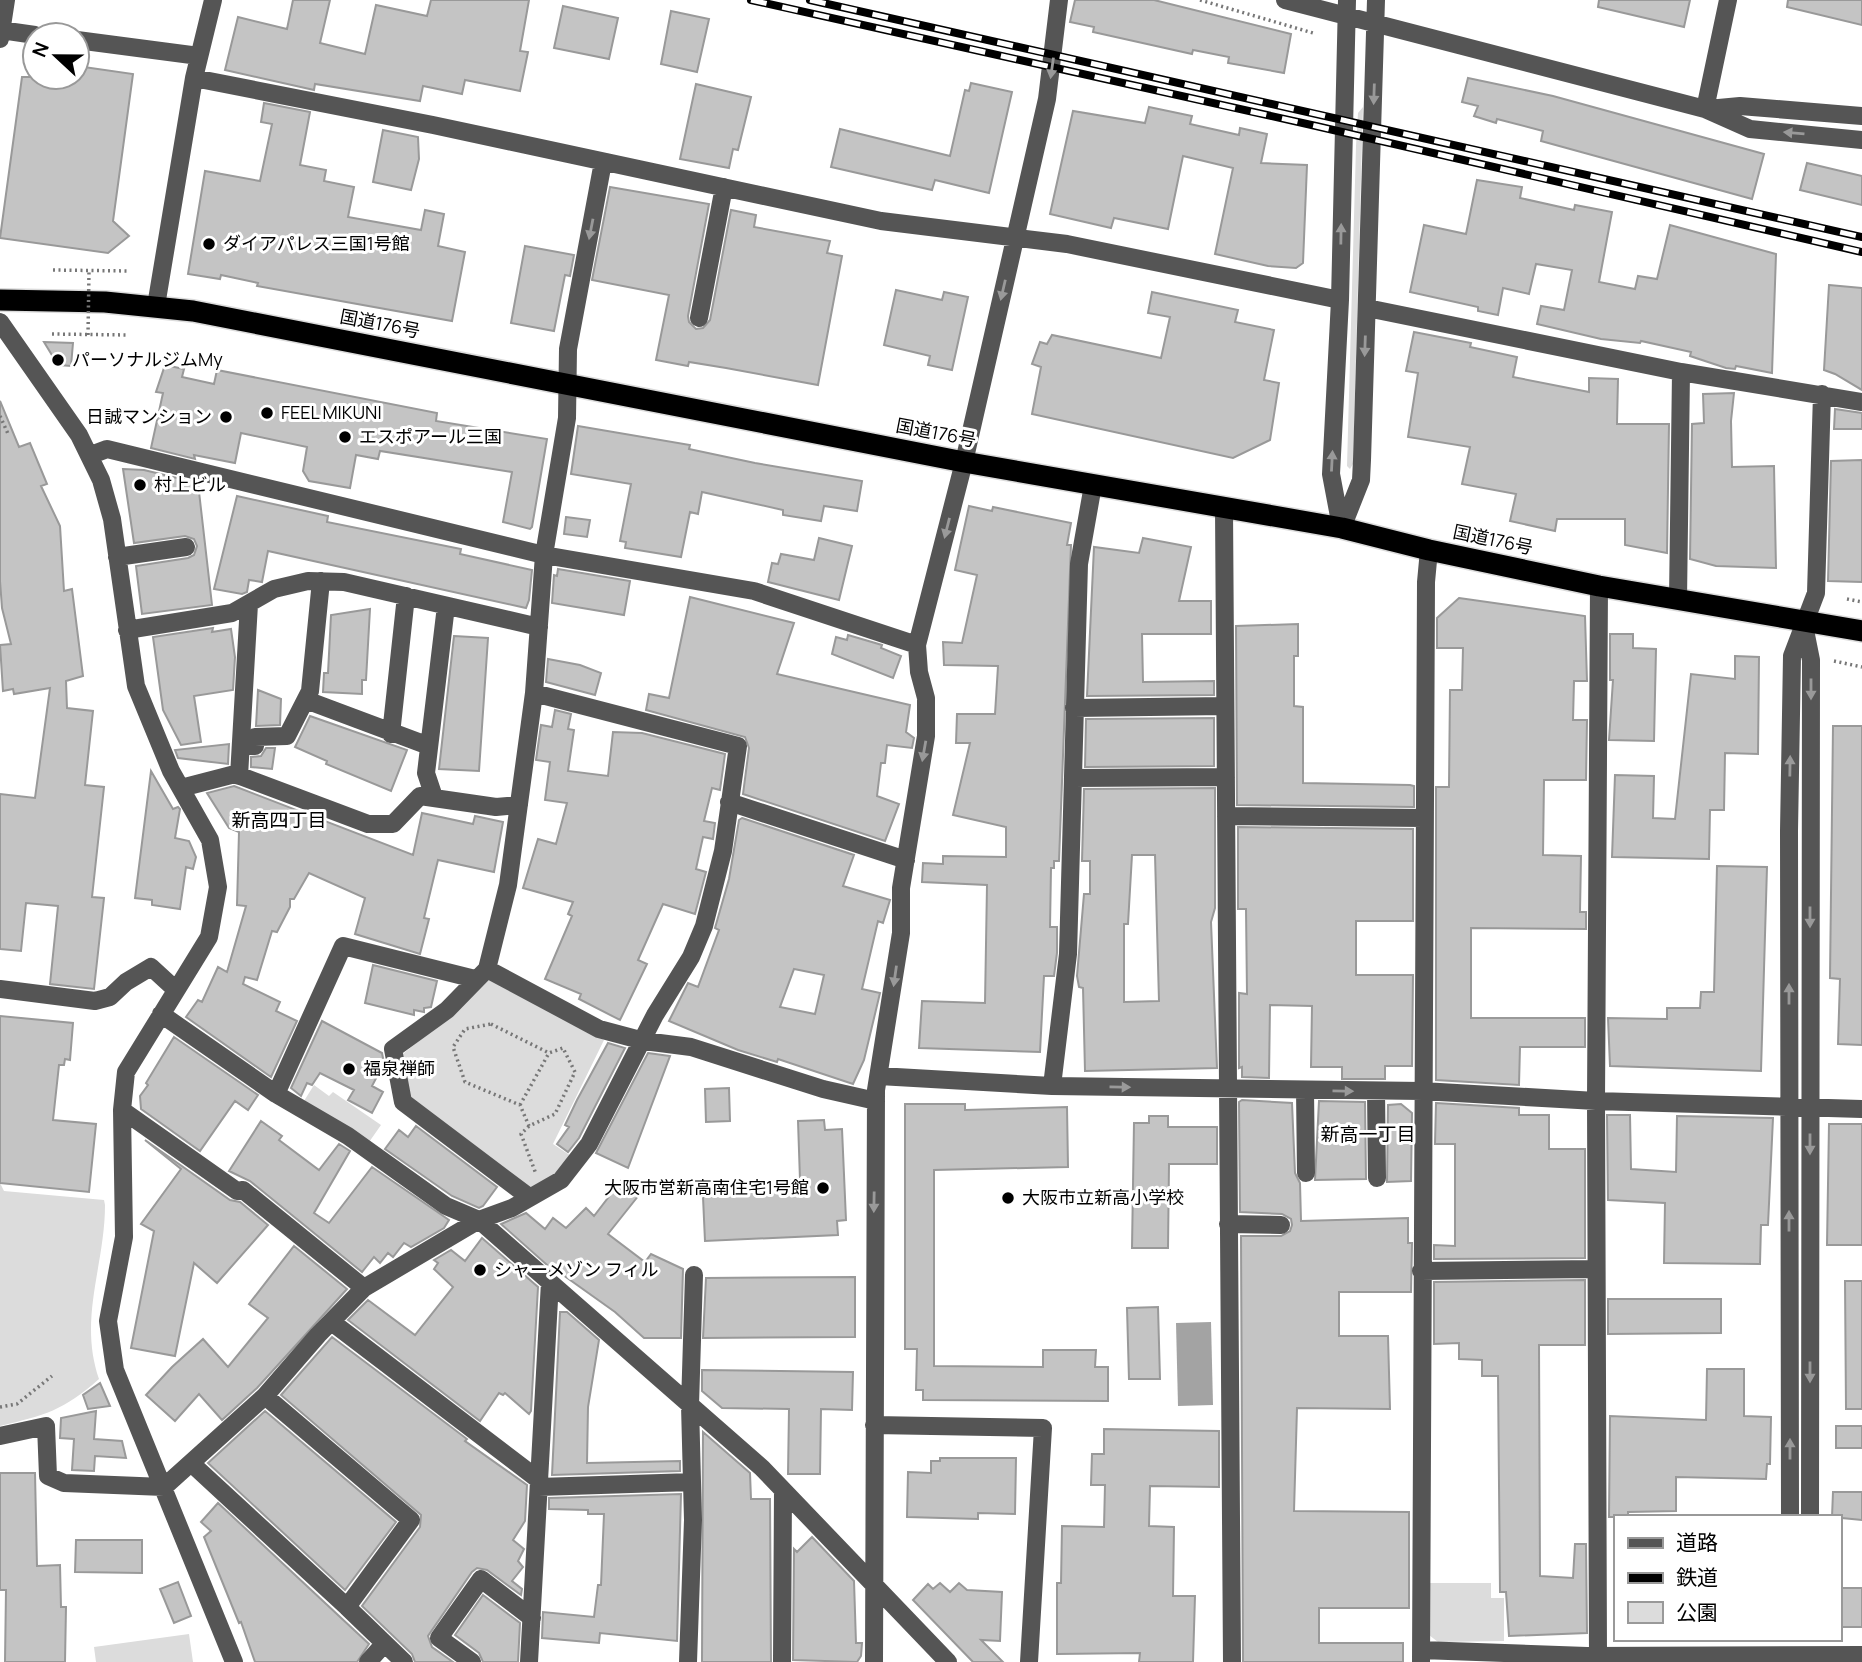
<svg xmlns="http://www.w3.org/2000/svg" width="1862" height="1662" font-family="Manrope,'Noto Sans JP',sans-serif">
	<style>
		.green { fill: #dcdcdc }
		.water { fill: #a3a3a3 }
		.building { fill: #c4c4c4; stroke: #999; stroke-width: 2; fill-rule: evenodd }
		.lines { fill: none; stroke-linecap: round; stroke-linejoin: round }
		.highway-casing { stroke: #dbdbdb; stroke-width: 24 }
		.path { stroke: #777; stroke-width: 3.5; stroke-dasharray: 2 3.5; stroke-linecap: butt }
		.minor { stroke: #555; stroke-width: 18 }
		.highway { stroke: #000; stroke-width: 21 }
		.rail-casing { stroke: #000; stroke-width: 8 }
		.rail { stroke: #fff; stroke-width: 5; stroke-dasharray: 16; stroke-linecap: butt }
		.path-bridge { stroke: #777; stroke-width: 3.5; stroke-dasharray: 2 3.5; stroke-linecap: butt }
		.oneway { fill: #999 }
		.poi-dot { fill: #000; stroke: #fff; stroke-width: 2.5 }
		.labels { text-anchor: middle; stroke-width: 6; stroke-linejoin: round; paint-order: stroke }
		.poi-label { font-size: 18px; fill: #000; stroke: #fff; text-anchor: start }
		.street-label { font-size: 18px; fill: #000; stroke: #fff }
		.neighbourhood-label { font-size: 19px; fill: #000; stroke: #fff }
	</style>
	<rect width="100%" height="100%" fill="#fff"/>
	<path class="green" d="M1363,107l-10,357 -3,5 -3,-3 9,-320 2,-33z
		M493,979l111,61 -51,104 21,14 -17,16 -29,16 -119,-93 -11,-39 68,-56 18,-21z
		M314,1085l15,11 4,-4 48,33 -14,20 -63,-44z
		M0,1183l4,8 100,9 1,5c0,61 -27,113 -6,174 -36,32 -54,36 -99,47z
		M1429,1583h62v15h13v43l-66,1 -9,-7z
		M189,1634l4,28h-97l-2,-15z"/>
	<path class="water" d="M1211,1322l2,83 -35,1 -2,-83z"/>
	<path class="building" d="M293,0h37l-10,43 45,11 11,-49 51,11 4,-16h98l-9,51 8,1 -8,39 -55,-11 -3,14 -39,-8 -3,15 -105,-17 -1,6 -89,-20 13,-53 49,12z
		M1075,0h79l137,34 -7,39 -56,-10 1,-6 -36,-7 -1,4 -99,-22 1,-5 -24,-5z
		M1599,0h91l-6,27 -86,-20z
		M1788,0h74v25l-75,-18z
		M563,6l55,12 -9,41 -55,-11z
		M671,11l38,8 -12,53 -36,-8z
		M77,66l56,8 -20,147 16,15 -21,17 -108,-15 22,-161h55z
		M1468,78l85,18 211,58 -12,45 -211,-58 2,-10 -46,-12 -1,4 -22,-7 4,-10 -16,-4z
		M971,83l41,9 -23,101 -54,-13 -3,10 -101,-23 9,-38 110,27 15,-66 4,1z
		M696,84l55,13 -13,53 -5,-1 -4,19 -49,-9z
		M264,103l46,9 -10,53 26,5 -2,11 30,6 -6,30 73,13 4,-20 19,4 -6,32 27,6 -13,69 -195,-35 1,-3 -37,-8 -1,4 -32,-5 17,-103 55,10 12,-57 -11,-2z
		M1149,107l43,9 -2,8 49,11 1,-7 27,6 -6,29 46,2 -4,98 -7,5 -28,-2 -53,-12 18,-86 -50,-12 -15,73 -54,-11 -3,10 -61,-14 23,-103 72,12z
		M383,130l35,7 1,22 -8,31 -38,-8z
		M1807,163l55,13v29l-62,-15z
		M1477,180l45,7 -2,11 54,12 1,-5 37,7 -13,70 36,7 3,-13 19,3 13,-54 106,29 -4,119 -36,-7 -1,3 -9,-1 -36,-12 1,-4 -50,-11 -1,2 -39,-4 -64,-15 4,-18 23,4 8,-40 -36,-6 -7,30 -26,-6 -5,27 -20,-4v-4l-68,-15 14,-67 42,9z
		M610,187l99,17 -21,112 1,6 7,7 7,-1 7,-8 21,-110 25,5 -2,12 76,14 -3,12 15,3 -24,129 -92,-17 -37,-6 -1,4 -32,-6 13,-65 -77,-15z
		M525,246l49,9 -4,21 -5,-1 -11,56 -43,-8z
		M1829,285l33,3v102l-27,-16 -11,-4z
		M896,290l46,10 2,-8 24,5 -16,73 -24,-5 2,-9 -46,-11z
		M1152,292l86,18 -3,12 39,8 -10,50 15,3 -9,57 -37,18 -201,-44 9,-47 -9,-3 8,-22 7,2 5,-9 109,23 9,-41 -22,-4z
		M1414,332l57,11 -1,4 47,10 -4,20 76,15v-14l29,1 -1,45h52l-2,129 -42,-8v-26h-68l-2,12 -45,-10 6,-27 -54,-10 8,-37 -62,-10 10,-64 -12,-2z
		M44,342l29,1 -2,23 -13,-1z
		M165,365l19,4 -2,8 32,7 3,-14 220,43 -1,8 111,18 -15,88 -2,2 -27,-7 9,-50 -132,-21 -2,8 -22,-4 -6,33 -41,-7 -6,-10 4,-24 -66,-14 -6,30 -41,-8 1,4 -44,-11 12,-55 -7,-1z
		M1734,393l-3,28 1,46 42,-1 2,102 -60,-2 -26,-7 2,-135 12,-1 -1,-29z
		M0,401l19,46 11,-4 17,41 -6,2 19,40 4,65 8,-2 11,87 -17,5 1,27 26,3 -8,74 19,2 -12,110 12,1 -10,91 -44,-5 8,-78 -32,-3 -5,48 -21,-2v-155l35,4 15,-110 -36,6 -1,-5 -10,2 -3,-46 11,-1 -9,-36 -2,-27z
		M1835,409l27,4v16h-28z
		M578,426l112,19 -1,4 66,14 107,18 -5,30 -33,-5 -3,15 -38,-6v-5l-81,-18 -4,22 -8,-2 -9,45 -56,-9 1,-6 -6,-1 11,-57 -60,-10z
		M1862,460v122l-34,-1 3,-120z
		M123,469l21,1 54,13 14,122 -70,9 -6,-48 52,-8 6,-3 3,-9 -3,-7 -9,-3 -51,7z
		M237,496l91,20 -1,6 134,27 -1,5 72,16 -3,30 -3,8 -258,-57 -6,31 -13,-2 -2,12 -5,2 -28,-5z
		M969,506l23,5 1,-4 78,16 -4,22h4l-12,316h-5v7h-3l-1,59h7v26l-3,23h-10l-4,76 -121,-4 3,-47 63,2 2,-118 -65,-3 1,-19 20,1v-8l63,1v-30l-53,-12 17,-72h-14l1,-29h38l3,-48 -54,-1 -1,-23 19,1 15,-68 -22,-5z
		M566,517l24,3 -3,17 -23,-3z
		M819,538l33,8 -13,54 -71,-18 4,-19 6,1 3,-10 33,6z
		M1143,538l48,9 -12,54h32v33h-69l1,48 71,-1v14l-127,1 7,-149 45,6z
		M558,569l72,12 -6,34 -72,-12 2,-28 3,1z
		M690,597l104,26 -17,51 133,31 -4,27 8,6 -2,10 -25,-3 -2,18h-4l-4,33 22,8 -14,37 -142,-47 6,-46 -4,-11 -99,-27 3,-16 20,4z
		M1459,598l126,18 2,65h-13l-1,39h14l-1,60h-42l-1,75 38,1 -1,56h6v17l-115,-1v90h114v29h-65l-1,38 -83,-5v-293h13l1,-97h12l1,-42h-26v-30z
		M370,609l-4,71h-4v14l-39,-2 1,-19h4l3,-58z
		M1298,624v32h-4v50l9,1v76l107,2 4,1v21l-177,-2 -1,-179z
		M213,628l-1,4 19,-3 4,28 -2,33 -39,6 7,46 -20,3 -18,-35 -10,-73z
		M1610,634h23v14l23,1 -2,92 -45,-1 4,-60h-3z
		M848,635l34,10 -1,3 20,8 -8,22 -61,-24 4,-17 11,3z
		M454,636l34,2 -9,133 -40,-2z
		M1735,656l24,1 -1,97 -33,-1 -1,57h-14l-1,49 -97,-2 3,-82 39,1 -1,42 22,1 16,-145 44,5z
		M548,659l32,6 21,8 -6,22 -49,-13z
		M258,690l23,9 -1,26 -24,1z
		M555,710l16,4 -3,15 6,1 -6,41 40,5 5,-44 29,1 83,21 -5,36 -8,-2 -8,33 11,2 -2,16 -10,-2 -7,32 10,3 -11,42 -32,-10 -25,56 9,4 -27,56 -41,-21 2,-5 -36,-15 27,-63 -4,-2 5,-12 -50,-14 15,-49 18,5 11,-41 -22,-3 5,-38 -14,-2 5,-35 11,2z
		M310,716l97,34 -16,41 -65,-27 1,-3 -32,-14z
		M1214,718v48l-129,1 1,-48z
		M1833,726h29v319l-24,-1 2,-65 -10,-1z
		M229,744l-1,20 -50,-6 -3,-8z
		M266,748h9l-3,21 -21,-2v-10l10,-1z
		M151,771l22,38 5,-2 2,2 -5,29 14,3 7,16 -3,12 -7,-2 -6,42 -28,-4v-5l-17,-2z
		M234,786l179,69 9,-42 51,11 2,-8 28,6 -9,50 -56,-12 -14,58 5,1 -9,35 -65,-20 10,-36 -56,-25 -15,26h-4v8l-13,25 -5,-1 -15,49 -12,-3 -2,7 37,18 -4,9 21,10 -26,56 -85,-60 12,-17 4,2 16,-35 9,5 19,-66 -9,-1 2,-73 -10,-4 -22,-35z
		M1215,788v120l-4,14 6,146 -132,3 -2,-83 -4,-1 -2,-11 7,-82h6v-33h-8l2,-72zM1132,855h23l4,146 -35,1v-78h4z
		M742,818l112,37 -11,31 47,14 -7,23 -5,-2 -16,68 18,4 -16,67 -11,24 -75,-25 -1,3 -39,-12 -69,-29 19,-38 10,4 21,-57 -4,-2 14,-49 10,-59zM794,969l30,6 -9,39 -35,-7z
		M1238,827l175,2v92h-57v54h57l-1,91h-27v13h-43v-12h-31l1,-61 -42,-1 -1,73 -27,-1v-10l-3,1v-75l8,1 -1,-85h-8z
		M1717,866l50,1 -6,204 -151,-5 -2,-48 59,1v-11h33l1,-16h13z
		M373,965l64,16 -6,26 -7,1v4l-10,-2v5l-49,-12z
		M0,1016l73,7 -3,37 -5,-1 -1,6h-5l-6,55 43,4 -7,68 -89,-9z
		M322,1021l60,32 2,10 -12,23 11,6 -11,21 -24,-13 6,-10 -34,-17 -8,12 -5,-2 -6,13 -10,-8z
		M174,1037l84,58 -10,15 -13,-9 -35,50 -59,-42 -1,-13 8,-11 -2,-2z
		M608,1043l17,5 -46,90 -11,14 -11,-8 12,-17 -4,-2 12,-25z
		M648,1053l22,3 -42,112 -32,-15z
		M729,1088l1,33 -24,1 -1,-33z
		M1242,1100l50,3 3,70 5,10 1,38 107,-3v25h4l-1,49h-72v44h49l2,73 -93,-1 -3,103 115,1v96h-90v35h84v19h-160l-2,-426h40l9,-5 2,-6 -1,-6 -9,-5 -42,-2 -1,-110z
		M1319,1101l46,1 1,77 -51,1z
		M1436,1103l83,5v7h30v34h36v109l-151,1v-14l21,1v-102h-20z
		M905,1104h60v6l102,-3 1,60 -134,3v196l109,1v-17h53l-1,17h13v34l-185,-1v-10h-7l1,-41h-12z
		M1401,1104l11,9 -1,68 -24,1 1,-77z
		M1607,1115h23l1,54 45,3 1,-56 96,2 -5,107h-7l-1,39 -96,-1 1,-60 -57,-3z
		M1149,1116h19v11h49v37h-48l-1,84h-36l2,-125h15z
		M824,1120l1,10 17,-1 4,91 -9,1 1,14 -133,6 -2,-44 20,-1 -1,-13 78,-3 -2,-59z
		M261,1121l21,15 -3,4 40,30 20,-26 11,7 -36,62 15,10 43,-56 77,53 -5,8 -33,19 -7,-4 -11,14 -5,-4 -8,10 -6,-6 -12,15 -112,-91 -21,-10z
		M1829,1124h33v121h-35z
		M416,1126l81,61 -14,19 -4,2 -27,-12 -67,-47 14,-19 9,7z
		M145,1140l85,60 10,2 28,23 -51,58 -23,-20 -19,93 -44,-8 23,-117 -13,-7 40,-55z
		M621,1181l18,14 -31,39 37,28 6,-8 32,15 -2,69h-37l-29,-26 -59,-42 -1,2 -54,-48 25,-11 19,16 8,-11 13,10 20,-20 8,8z
		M482,1238l56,49 -7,124 -2,3 -24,-21 -2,2 -4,-2 -19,28 -132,-101 20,-20 47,35 38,-48 -19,-18 4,-6 -4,-3 17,-10 14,11z
		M294,1246l53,43 -90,99 -35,32 -23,-26 -24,27 -29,-26 26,-28 31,-28 25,28 40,-49 -19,-14z
		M855,1277v60l-152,1 3,-60z
		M1585,1280v65h-46l1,231 33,2 2,-34h11l1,89 -78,3 -3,-44h-6l-2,-216h-16v-16l-23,-1v-16l-25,1v-62z
		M1845,1281h17v128h-16z
		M1608,1299h113v34l-113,1z
		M1158,1307l2,72h-31l-2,-71z
		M560,1312h7l32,28 -11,67 -1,56 93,-2v10l-128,4z
		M332,1337l135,102 -2,2 62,44 -2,36 -12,19 11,9 -6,12 5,6 -11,14 10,8 -1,6 -34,-25 -10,-2 -5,4 -44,64 4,11 21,15h-38l-3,-8 -50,-48 58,-79 1,-12 -140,-120z
		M1707,1369h37v47l27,1 -1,47h-3l-1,15 -90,-2v34l-48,1v5h-19l1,-101 96,4z
		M702,1370l151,2 -1,38 -31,-1 -1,65h-32l1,-65 -67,-1 -20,-17z
		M100,1383l10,23 -22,3 -5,-14z
		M96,1411l-2,28 28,2 4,17 -31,-2 -1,15 -22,-1 2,-31 -14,-1 1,-20z
		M265,1411l131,111 -51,68 -137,-127z
		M1836,1426h26v22h-26z
		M1104,1429l115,2v56l-69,-1 -1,40 25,1 -1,69h22l-2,66h-54l1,-9 -83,1v-71h4l1,-57 42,1 1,-42h-14l1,-31h12z
		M703,1432l47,41 1,26h19l1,163h-69z
		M940,1458h76l-1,56 -37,-1v6l-71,-2 1,-45 23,1v-12h9z
		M0,1473h35l2,93 23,-1 1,42h5l-1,55h-60l1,-72h-6z
		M1833,1492h29v28l-30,-3z
		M681,1494l-4,147 -77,-8 -1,10 -57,-5 1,-26 51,5 4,-32h3l3,-71h-16v-4l-39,-1v-11z
		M218,1503l151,141 -12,18h-102l-14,-40 -2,1 -35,-86 7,-6 -10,-9z
		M812,1537l42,44 2,62h6l-1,13 -4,6 -64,-2 1,-111 3,3z
		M76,1540h66v33l-67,-1z
		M178,1582l13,34 -17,7 -14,-34z
		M940,1583l10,9 9,-9 8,7 35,2 -2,49 -19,-1 22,22h-30l-60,-62 15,-16 5,5z
		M1839,1588h23v39h-23z
		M483,1595l37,28 -2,39h-35l-4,-9 -24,-18z"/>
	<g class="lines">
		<g class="highway-casing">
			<path id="highway" d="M0,300l105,2 88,9 771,151 378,66 87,22 170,36 263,45"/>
		</g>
		<path class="path" d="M1200,0l113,33
			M53,270l76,1
			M52,334l76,1
			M0,416l9,20
			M1847,599l15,3
			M1834,661l28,6
			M491,1024l58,29 14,-5 12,24 -20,42 -26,12 -9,-21 -55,-23 -12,-35 12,-18z
			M520,1105l29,-52
			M529,1126l-8,8 15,40
			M0,1407l17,-3 35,-28"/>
		<path class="minor" d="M1285,0l420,109 45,20 112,11
			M0,30l35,5
			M0,39l6,-39
			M77,40l122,16
			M194,78l239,47 448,96 186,23 273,56
			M1705,109l23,-109
			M1708,109l32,-3 122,10
			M156,306l38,-228 19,-78
			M1367,308l314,64 181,30
			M699,318l25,-131
			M0,322l79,113 22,45 11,39 24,167 35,85 39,69 8,47 -9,50 -83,135 -4,38 2,127 -16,84 7,49 119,292
			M91,455l16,-6 437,106 210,36 163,54
			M1224,509l8,1153
			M1341,527l-10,-53 9,-174 7,-300
			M1342,528l19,-48 1,-20 14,-460
			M117,557l69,-10
			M1678,600l3,-228
			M1804,625l7,35 -1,857
			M127,630l105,-17 42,-24 34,-8 36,1 195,45
			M306,700l123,46
			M1074,708l151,-2
			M391,734l15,-138
			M241,745l14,1v-9l32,-1 23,-45 11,-110
			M239,776l10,-172
			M1073,778l153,-1
			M181,788l54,-14 133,50h25l27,-28 76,11 23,-2
			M434,797l-8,-24 20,-167
			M729,802l177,58
			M1226,816l198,2
			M487,969l112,60 45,12 47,6 132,42 53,12
			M0,989l95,12 15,-4 16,-15 25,-15 25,23
			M161,1014l115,80 72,42 98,70 33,14 283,248 186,194
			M879,1076l173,10 370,5 174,10 266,8
			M1052,1086l16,-132 11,-390 14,-79
			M1305,1090l1,83
			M1376,1091l1,87
			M276,1094l67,-148 132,33
			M122,1110l115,81 6,-1 121,98
			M529,1197l-126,-95 -10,-53 54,-39 40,-41 21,-84 26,-192 10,-138 23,-137 1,-69 35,-187
			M1228,1224l53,1
			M1421,1271l175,-2
			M333,1323l206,157
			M265,1396l146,124 -64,87 57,55
			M874,1425l169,3 -14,234
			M0,1436l46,-10 2,50 16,7 100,4 101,-91 53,-61 46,-47 115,-68 33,-12 49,-28 28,-36 66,-129 36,-58 13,-31 19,-75 15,-105 -204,-53
			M191,1463l156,144
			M539,1487l153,-5
			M1790,1517l-1,-686 3,-175 24,-63 6,-199
			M1421,1650l166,6 275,-1
			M1598,1656l-2,-555 3,-515
			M368,1662l16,-18
			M472,1662l-33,-24 42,-59 51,39
			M529,1662l21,-380
			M688,1662l5,-142 -3,-115 4,-130
			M782,1662l1,-172
			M874,1662l2,-572 25,-157v-45l25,-152v-38l-7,-26 -2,-27 47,-183 83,-363 12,-99
			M1421,1662l5,-1080 3,-32"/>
		<use href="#highway" class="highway"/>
		<g class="rail-casing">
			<path id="rail" d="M751,0l565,126 546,126
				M810,0l1052,237"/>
		</g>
		<use href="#rail" class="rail"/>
		<path class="path-bridge" d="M88,335l1,-64"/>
	</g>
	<defs><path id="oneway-solid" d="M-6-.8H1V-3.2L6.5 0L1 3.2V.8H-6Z" transform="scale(1.75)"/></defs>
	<g class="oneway">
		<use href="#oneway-solid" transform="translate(1052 68) rotate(98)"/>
		<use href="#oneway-solid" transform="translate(1374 94) rotate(92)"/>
		<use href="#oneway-solid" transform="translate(1794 133) rotate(-175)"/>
		<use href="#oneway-solid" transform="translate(591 229) rotate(101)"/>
		<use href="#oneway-solid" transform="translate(1341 234) rotate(-89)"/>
		<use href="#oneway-solid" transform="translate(1003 290) rotate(103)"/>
		<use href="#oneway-solid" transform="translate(1365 346) rotate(92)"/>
		<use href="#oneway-solid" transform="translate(1332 461) rotate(-87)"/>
		<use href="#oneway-solid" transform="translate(947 528) rotate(104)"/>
		<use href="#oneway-solid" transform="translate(1811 689) rotate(90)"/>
		<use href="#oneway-solid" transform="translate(924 751) rotate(100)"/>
		<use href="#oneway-solid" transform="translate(1790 766) rotate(-89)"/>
		<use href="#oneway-solid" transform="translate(1810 917) rotate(90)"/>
		<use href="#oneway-solid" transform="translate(895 976) rotate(98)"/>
		<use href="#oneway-solid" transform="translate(1789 994) rotate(-90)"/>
		<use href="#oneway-solid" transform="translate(1120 1087) rotate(1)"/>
		<use href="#oneway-solid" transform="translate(1343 1091) rotate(1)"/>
		<use href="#oneway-solid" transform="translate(1810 1144) rotate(90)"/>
		<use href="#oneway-solid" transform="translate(874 1202) rotate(91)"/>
		<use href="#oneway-solid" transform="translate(1789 1221) rotate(-90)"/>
		<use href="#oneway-solid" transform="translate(1810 1372) rotate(90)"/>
		<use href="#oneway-solid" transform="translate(1790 1449) rotate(-90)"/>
	</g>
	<g class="poi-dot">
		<circle cx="209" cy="244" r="7"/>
		<circle cx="58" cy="360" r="7"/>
		<circle cx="267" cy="413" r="7"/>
		<circle cx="226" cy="417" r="7"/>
		<circle cx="345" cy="437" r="7"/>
		<circle cx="140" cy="485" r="7"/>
		<circle cx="349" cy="1069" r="7"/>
		<circle cx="823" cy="1188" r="7"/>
		<circle cx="1008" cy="1198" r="7"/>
		<circle cx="480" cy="1270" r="7"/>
	</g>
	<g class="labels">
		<g class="poi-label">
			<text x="223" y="250">ダイアパレス三国1号館</text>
			<text x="72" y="366">パーソナルジムMy</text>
			<text x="281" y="419">FEEL MIKUNI</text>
			<text x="212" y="423" text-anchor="end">日誠マンション</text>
			<text x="359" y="443">エスポアール三国</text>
			<text x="154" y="491">村上ビル</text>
			<text x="363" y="1075">福泉禅師</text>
			<text x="809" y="1194" text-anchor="end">大阪市営新高南住宅1号館</text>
			<text x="1022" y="1204">大阪市立新高小学校</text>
			<text x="494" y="1276">シャーメゾン フィル</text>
		</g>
		<g class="street-label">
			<text transform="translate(380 324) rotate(11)" y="6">国道176号</text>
			<text transform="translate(936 433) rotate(11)" y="6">国道176号</text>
			<text transform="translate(1493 540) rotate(12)" y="6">国道176号</text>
		</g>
		<g class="neighbourhood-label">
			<text x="279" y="827">新高四丁目</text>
			<text x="1368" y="1141">新高一丁目</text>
		</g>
	</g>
	<rect x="1614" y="1515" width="228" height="126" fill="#ffffff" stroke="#999999" stroke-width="2"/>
	<rect x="1628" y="1538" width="35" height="10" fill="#555555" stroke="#999999" stroke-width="2"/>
	<text x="1676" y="1550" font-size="21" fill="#000000">道路</text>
	<rect x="1628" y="1573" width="35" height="10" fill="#000000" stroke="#999999" stroke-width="2"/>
	<text x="1676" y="1585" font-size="21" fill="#000000">鉄道</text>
	<rect x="1628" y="1602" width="35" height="21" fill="#dcdcdc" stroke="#999999" stroke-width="2"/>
	<text x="1676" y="1620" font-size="21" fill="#000000">公園</text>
	<g transform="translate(56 56) rotate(292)"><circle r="33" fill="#ffffff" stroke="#999999" stroke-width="2"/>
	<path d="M0-5L12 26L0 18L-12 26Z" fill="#000000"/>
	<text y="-10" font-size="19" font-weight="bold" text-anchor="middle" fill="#000000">N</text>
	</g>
</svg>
